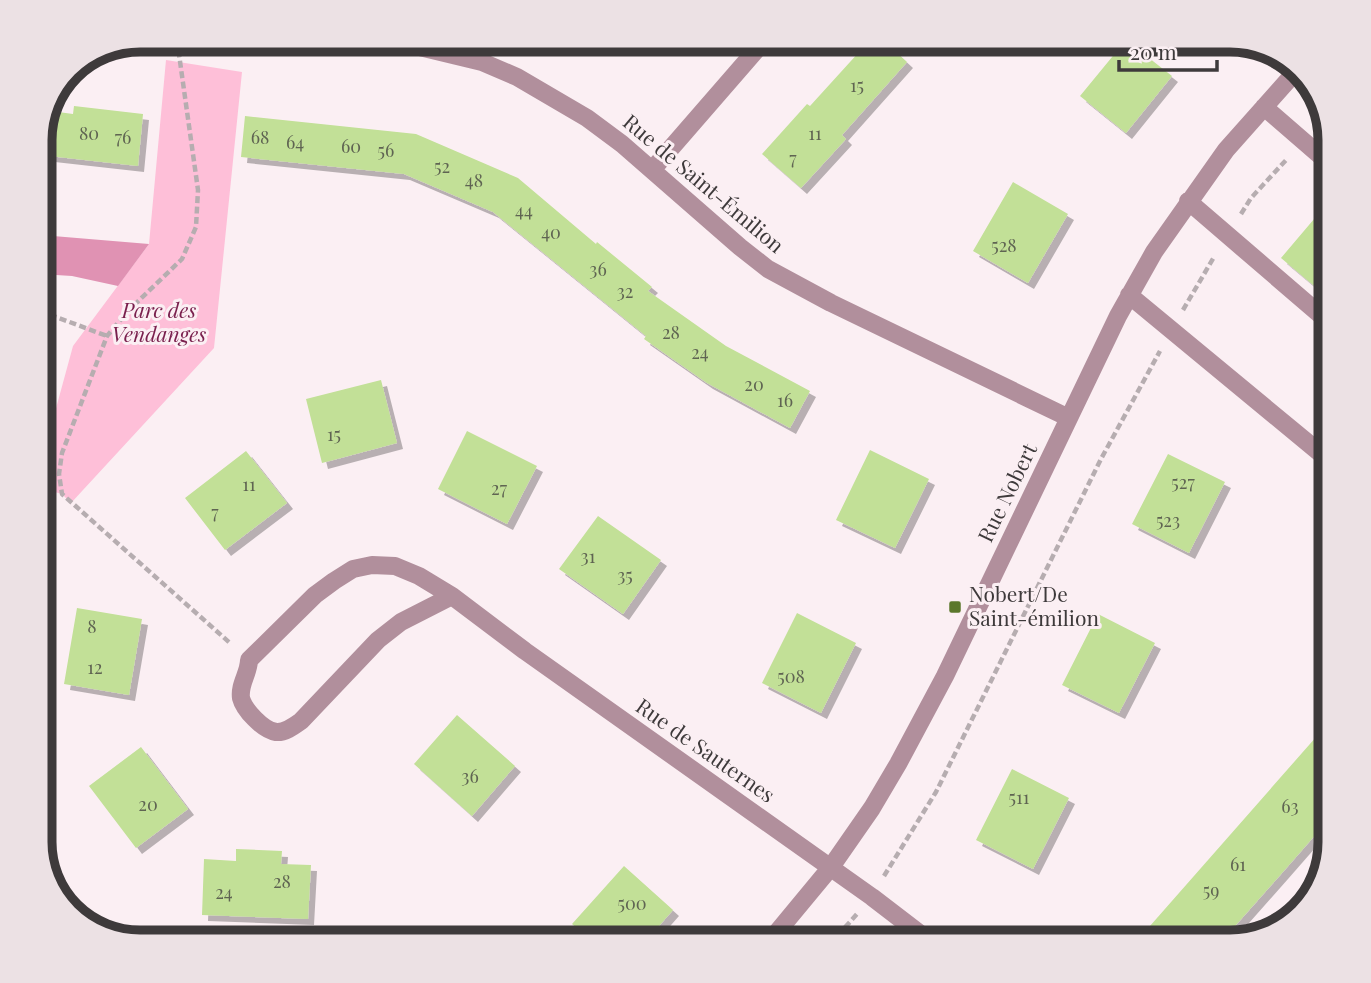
<svg xmlns="http://www.w3.org/2000/svg" width="1371" height="983" font-family="'Playfair Display',serif">
	<style>
		.green { fill: #febfd8 }
		.forest { fill: #e092b3 }
		.building { fill: #c2e097; filter: url(#shadow) }
		.lines { fill: none; stroke-linecap: round; stroke-linejoin: round }
		.path { stroke: #b6adb0; stroke-width: 4.5; stroke-dasharray: 7 3.5; stroke-linecap: butt }
		.minor { stroke: #b18f9c; stroke-width: 18 }
		.poi-dot { fill: #5b772b; stroke: #fbeff3; stroke-width: 2.5 }
		.labels { text-anchor: middle; stroke-width: 6; stroke-linejoin: round; paint-order: stroke }
		.number-label { font-size: 18px; fill: #5f6452 }
		.street-label { font-size: 21px; fill: #3e3a3b; stroke: #fbeff3 }
		.park-label { font-size: 21px; font-style: italic; fill: #791f4d; stroke: #fbeff3 }
		.poi-label { font-size: 21px; fill: #3e3a3b; stroke: #fbeff3; text-anchor: start }
		.rim { fill: none; stroke: #3e3a3b; stroke-width: 9 }
	</style>
	<defs>
		<filter id="shadow"><feDropShadow dx="6" dy="6" stdDeviation="0" flood-color="#0004"/></filter>
	</defs>
	<rect width="100%" height="100%" fill="#fbeff3"/>
	<path class="green" d="M166,60l76,12 -28,276 -143,155 -9,-9 -22,-6v-21l33,-121 76,-102z"/>
	<path class="forest" d="M40,235h1l108,9 -31,42 -46,-10 -32,-2z"/>
	<path class="building" d="M870,40h13l24,22 -65,73 4,4 -45,49 -39,-34 45,-50 3,2z
		M1126,40l46,36 -46,57 -46,-37z
		M74,106l69,8 -5,52 -98,-11v-22l11,-22 22,3z
		M245,116l171,18 102,44 78,66 1,-2 55,45 -4,4 78,55 84,45 -20,37 -83,-45 -63,-44 2,-3 -153,-124 -89,-38 -163,-17z
		M1013,182l55,32 -40,69 -55,-32z
		M1331,199v101l-50,-42z
		M381,380l16,63 -75,20 -16,-64z
		M467,431l70,35 -30,58 -69,-35z
		M870,450l59,29 -34,69 -59,-28z
		M246,451l41,52 -62,47 -40,-52z
		M1168,454l57,28 -36,71 -57,-29z
		M598,516l63,44 -38,54 -64,-45z
		M77,608l65,11 -13,76 -65,-11z
		M797,613l59,30 -35,70 -59,-30z
		M1098,614l57,29 -36,70 -57,-28z
		M457,715l58,51 -43,50 -58,-52z
		M1331,720v97l-49,56 -62,70h-85z
		M141,747l47,62 -52,39 -47,-62z
		M1012,769l57,29 -36,71 -57,-29z
		M236,849l46,2 -1,13 30,1 -3,54 -106,-4 2,-56 32,2z
		M624,866l49,44 -29,33h-51l-21,-19z"/>
	<g class="lines">
		<path class="path" d="M177,40l21,150 -2,37 -14,32 -54,52 -21,25 -45,117 -3,21 3,20 168,149
			M1241,214l10,-16 36,-39
			M1183,310l31,-53
			M40,311l67,25
			M884,876l52,-84 165,-333 59,-108
			M831,943l26,-29"/>
		<path class="minor" d="M379,40l24,3 79,19 35,15 70,41 35,26 118,103 28,22 63,34 238,115
			M1264,107l67,58
			M652,170l113,-130
			M1188,201l143,123
			M1129,295l202,167
			M452,596l-51,26 -23,18 -77,81c-7,5 -16,12 -25,11 -13,-2 -32,-22 -35,-34 -2,-14 8,-25 8,-38l66,-65 19,-14 19,-12 19,-4 23,1 24,10 33,20 73,55 347,246 60,46
			M768,943l63,-76 41,-59 26,-44 47,-88 173,-360 36,-64 72,-102 72,-81"/>
	</g>
	<rect class="poi-dot" x="948" y="600" width="14" height="14" rx="3.5"/>
	<g class="labels">
		<g class="number-label">
			<text x="857" y="92">15</text>
			<text x="89" y="140">80</text>
			<text x="815" y="140">11</text>
			<text x="123" y="144">76</text>
			<text x="260" y="144">68</text>
			<text x="295" y="149">64</text>
			<text x="351" y="153">60</text>
			<text x="386" y="157">56</text>
			<text x="793" y="165">7</text>
			<text x="442" y="173">52</text>
			<text x="474" y="187">48</text>
			<text x="524" y="217">44</text>
			<text x="551" y="239">40</text>
			<text x="1004" y="252">528</text>
			<text x="598" y="276">36</text>
			<text x="625" y="298">32</text>
			<text x="671" y="339">28</text>
			<text x="700" y="359">24</text>
			<text x="754" y="391">20</text>
			<text x="785" y="407">16</text>
			<text x="334" y="441">15</text>
			<text x="1183" y="489">527</text>
			<text x="249" y="491">11</text>
			<text x="499" y="495">27</text>
			<text x="215" y="519">7</text>
			<text x="1168" y="527">523</text>
			<text x="588" y="563">31</text>
			<text x="625" y="582">35</text>
			<text x="92" y="633">8</text>
			<text x="95" y="674">12</text>
			<text x="791" y="683">508</text>
			<text x="470" y="783">36</text>
			<text x="1019" y="804">511</text>
			<text x="148" y="811">20</text>
			<text x="1290" y="813">63</text>
			<text x="1238" y="871">61</text>
			<text x="282" y="888">28</text>
			<text x="1211" y="897">59</text>
			<text x="224" y="899">24</text>
			<text x="632" y="910">500</text>
		</g>
		<g class="street-label">
			<text transform="translate(703 184) rotate(40)" y="7">Rue de Saint-Émilion</text>
			<text transform="translate(1008 493) rotate(-64)" y="7">Rue Nobert</text>
			<text transform="translate(705 751) rotate(35)" y="7">Rue de Sauternes</text>
		</g>
		<g class="park-label">
			<text x="159" y="318">Parc des<tspan x="159" dy="24">Vendanges</tspan></text>
		</g>
		<g class="poi-label">
			<text x="969" y="602">Nobert/De<tspan x="969" dy="24">Saint-émilion</tspan></text>
		</g>
	</g>
	<path d="M0 0H1371V983H0ZM140 52H1230A88 88 0 0 1 1318 140V842A88 88 0 0 1 1230 930H140A88 88 0 0 1 52 842V140A88 88 0 0 1 140 52Z" fill="#ece1e4" fill-rule="evenodd"/>
	<path class="rim" d="M140 52H1230A88 88 0 0 1 1318 140V842A88 88 0 0 1 1230 930H140A88 88 0 0 1 52 842V140A88 88 0 0 1 140 52Z"/>
	<path d="M1119 60v10h98v-10" fill="none" stroke="#3e3a3b" stroke-width="3.5"/>
	<text x="1130" y="60" font-size="21" fill="#3e3a3b" stroke="#fbeff3" stroke-width="5" paint-order="stroke">20 m</text>
</svg>
